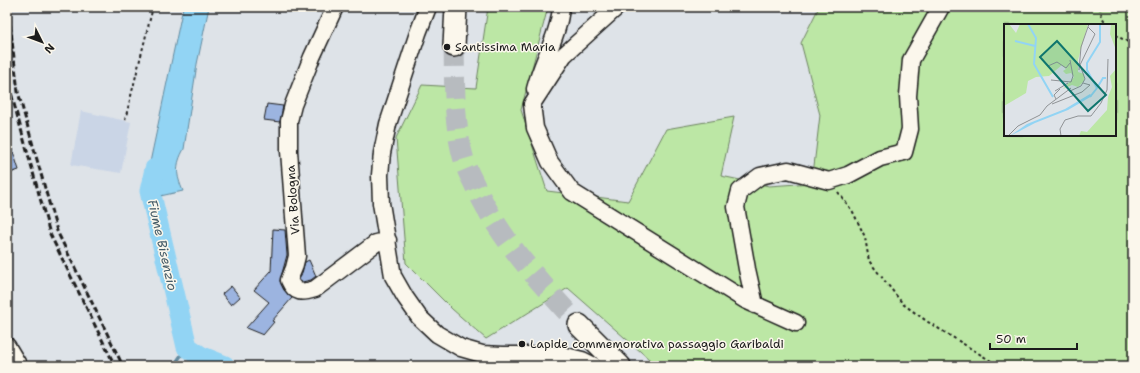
<svg xmlns="http://www.w3.org/2000/svg" width="1140" height="373" font-family="'Shantell Sans',sans-serif">
	<style>
		.built { fill: #cad5e6 }
		.green { fill: #bce7a5; stroke: #6c8260; fill-rule: evenodd }
		.water { fill: #92d4f4; stroke: #638a9e }
		.lines { fill: none; stroke-linecap: round; stroke-linejoin: round }
		.stream { stroke: #638a9e; stroke-width: 3.5 }
		.river { stroke: #92d4f4; stroke-width: 21 }
		.building { fill: #9cb4e0; stroke: #1c1c1c }
		.major-tunnel { stroke: #b7bbbf; stroke-width: 21; stroke-dasharray: 21 10; stroke-linecap: butt }
		.minor-casing { stroke: #1c1c1c; stroke-width: 19 }
		.major-casing { stroke: #1c1c1c; stroke-width: 24 }
		.path { stroke: #1c1c1c; stroke-width: 2; stroke-dasharray: 3 3; stroke-linecap: butt }
		.minor { stroke: #fbf7ec; stroke-width: 16 }
		.major { stroke: #fbf7ec; stroke-width: 21 }
		.rail { stroke: #1c1c1c; stroke-width: 3; stroke-dasharray: 6 3; stroke-linecap: butt }
		.poi-dot { fill: #1c1c1c; stroke: #fbf7ec; stroke-width: 1.5 }
		.labels { text-anchor: middle; stroke-width: 3; stroke-linejoin: round; paint-order: stroke }
		.poi-label { font-size: 12px; fill: #1c1c1c; stroke: #fbf7ec; text-anchor: start }
		.street-label { font-size: 12px; fill: #1c1c1c; stroke: #fbf7ec }
		.water-label { font-size: 13px; font-style: italic; fill: #455c68; stroke: #fbf7ec }
		.inset-river { fill: none; stroke: #92d4f4; stroke-width: 2 }
		.inset-road { fill: none; stroke: #909396; stroke-width: 1 }
		.view { fill: #0f766e; fill-opacity: 0.15; stroke: #0f766e; stroke-width: 2 }
		.inset-edge { fill: none; stroke: #1c1c1c; stroke-width: 2 }
	</style>
	<rect width="100%" height="100%" fill="#dee3e8"/>
	<filter id="ink" filterUnits="userSpaceOnUse"><feTurbulence type="fractalNoise" baseFrequency=".025" numOctaves="2"/><feDisplacementMap in="SourceGraphic" scale="8" xChannelSelector="R" yChannelSelector="G"/><feConvolveMatrix kernelMatrix="1 2 1 2 8 2 1 2 1" color-interpolation-filters="sRGB"/></filter>
	<g filter="url(#ink)">
		<path class="built" d="M81,111l50,11 -10,51 -50,-8z"/>
		<path class="green" d="M488,7h60l-27,103 26,81 81,10 38,-72 68,-12 -13,59 48,10 43,-3 8,-68 -19,-72 18,-36h314v359h-476l-89,-78 -82,51 -34,-30 -46,-46 -10,-125 26,-53 54,3zM1005,25h110v110h-110z"/>
		<path class="water" d="M183,7h26l-12,57 -13,85c-9,16 -8,26 -1,42l-41,9z"/>
		<g class="lines">
			<path class="stream" d="M175,366v-2l12,-17"/>
			<path class="river" d="M155,169l-5,22 37,156 13,9 25,10"/>
		</g>
		<path class="building" d="M267,104l16,2 -3,16 -16,-2z
			M7,139h2l10,31 -12,4z
			M273,229l12,1 2,25 -7,26 4,9 8,8 -20,23 2,1 -11,13 -17,-7 23,-26 -15,-12 17,-19z
			M309,260l7,16 -5,4 -9,2 -3,-2 6,-18z
			M231,286l9,11 -9,8 -9,-11z"/>
		<g class="lines">
			<path class="major-tunnel" d="M454,46c1,38 -1,77 10,114 2,9 8,19 12,28 26,54 63,93 103,137"/>
			<g class="minor-casing">
				<path id="minor" d="M335,7l-23,50 -19,48 -4,16v30l8,105 -3,12 -5,12c6,14 13,13 26,9l61,-46 12,-3
					M428,7l-10,26 -30,91 -6,29 -2,22 1,28 12,73 12,21 14,20 18,17 24,14 21,6 21,1h59l20,5 12,6
					M617,7l-53,48 -32,49 3,24 15,34 22,30 173,108 51,23
					M535,89c7,-28 24,-54 26,-82
					M755,305l-8,-36 -11,-62 4,-16 20,-15 28,-6 41,11 19,-6 32,-17 24,-6 6,-23 -2,-33 3,-36 30,-53
					M7,346l12,20"/>
			</g>
			<g class="major-casing">
				<path id="major" d="M454,46l2,-39
					M579,325l41,41"/>
			</g>
			<path class="path" d="M1100,7l2,10 5,8
				M1115,35l15,8h3
				M125,120l28,-113
				M838,192l15,20 12,25 4,24 34,43 25,18 71,44"/>
			<use href="#minor" class="minor"/>
			<use href="#major" class="major"/>
			<path class="rail" d="M8,7l10,85 39,139 66,135
				M7,59l4,34 39,141 65,132"/>
		</g>
	</g>
	<g class="poi-dot">
		<circle cx="447" cy="47" r="4"/>
		<circle cx="522" cy="344" r="4"/>
	</g>
	<g class="labels">
		<g class="poi-label">
			<text x="455" y="51">Santissima Maria</text>
			<text x="530" y="348">Lapide commemorativa passaggio Garibaldi</text>
		</g>
		<g class="street-label">
			<text transform="translate(293 200) rotate(-94)" y="4">Via Bologna</text>
		</g>
		<g class="water-label">
			<text transform="translate(163 245) rotate(77)" y="5">Fiume Bisenzio</text>
		</g>
	</g>
	<g transform="translate(1004 24)">
		<rect width="112" height="112" fill="#dee3e8"/>
		<path d="M0,0h5l7,9 4,-9h68l-10,36v12l6,2v7l-6,6 -6,-2 -9,4 11,-12 -3,-4 -5,1 -3,-3 3,-2 -4,-4 -13,11 -13,1 -8,4 -2,12 -22,13zM107,0h5v26l-6,-16zM112,45v67h-37l2,-5 6,1 20,-22 1,-13 4,-10 -2,-11z" fill="#bce7a5"/>
		<path d="M86,70l2,2 -24,14 -33,13 -25,13 17,-12 38,-15z" fill="#92d4f4"/>
		<path class="inset-river" d="M24,0l8,14 -2,26 19,33M11,17l20,5M93,64l6,-10h3M86,73l7,-9 -10,-18v-7l13,-21v-18"/>
		<path class="inset-road" d="M44,42l9,-4 9,6 4,-5M75,46l2,-23 8,-23M47,56l20,2 2,-6 -3,-16M51,67l13,-8M66,67l11,-5 4,-7 -5,-14 15,-31 -7,-7M52,75l-2,-4 6,-6M48,80l30,-12 8,-7 -7,-2M4,112l10,-10 22,-11 7,-9 24,-18M57,112l-1,-7 5,-9 13,-4h13l10,-13 6,-13 1,-31"/>
		<path class="view" d="M53,17l49,54 -18,16 -48,-54z"/>
		<rect width="112" height="112" class="inset-edge"/>
	</g>
	<rect width="1140" height="373" fill="none" stroke="#fbf7ec" stroke-width="24"/>
	<rect x="12" y="12" width="1116" height="349" fill="none" stroke="#1c1c1c" stroke-width="1.5" filter="url(#ink)"/>
	<g transform="translate(42 42) rotate(132)" stroke="#fbf7ec" stroke-width="3" paint-order="stroke">
	<path d="M0-3L7 15L0 10L-7 15Z" fill="#1c1c1c"/>
	<text y="-6" font-size="11" font-weight="bold" text-anchor="middle" fill="#1c1c1c">N</text>
	</g>
	<path d="M990 343v6h87v-6" fill="none" stroke="#1c1c1c" stroke-width="2"/>
	<text x="996" y="343" font-size="12" fill="#1c1c1c" stroke="#fbf7ec" stroke-width="3" paint-order="stroke">50 m</text>
</svg>
